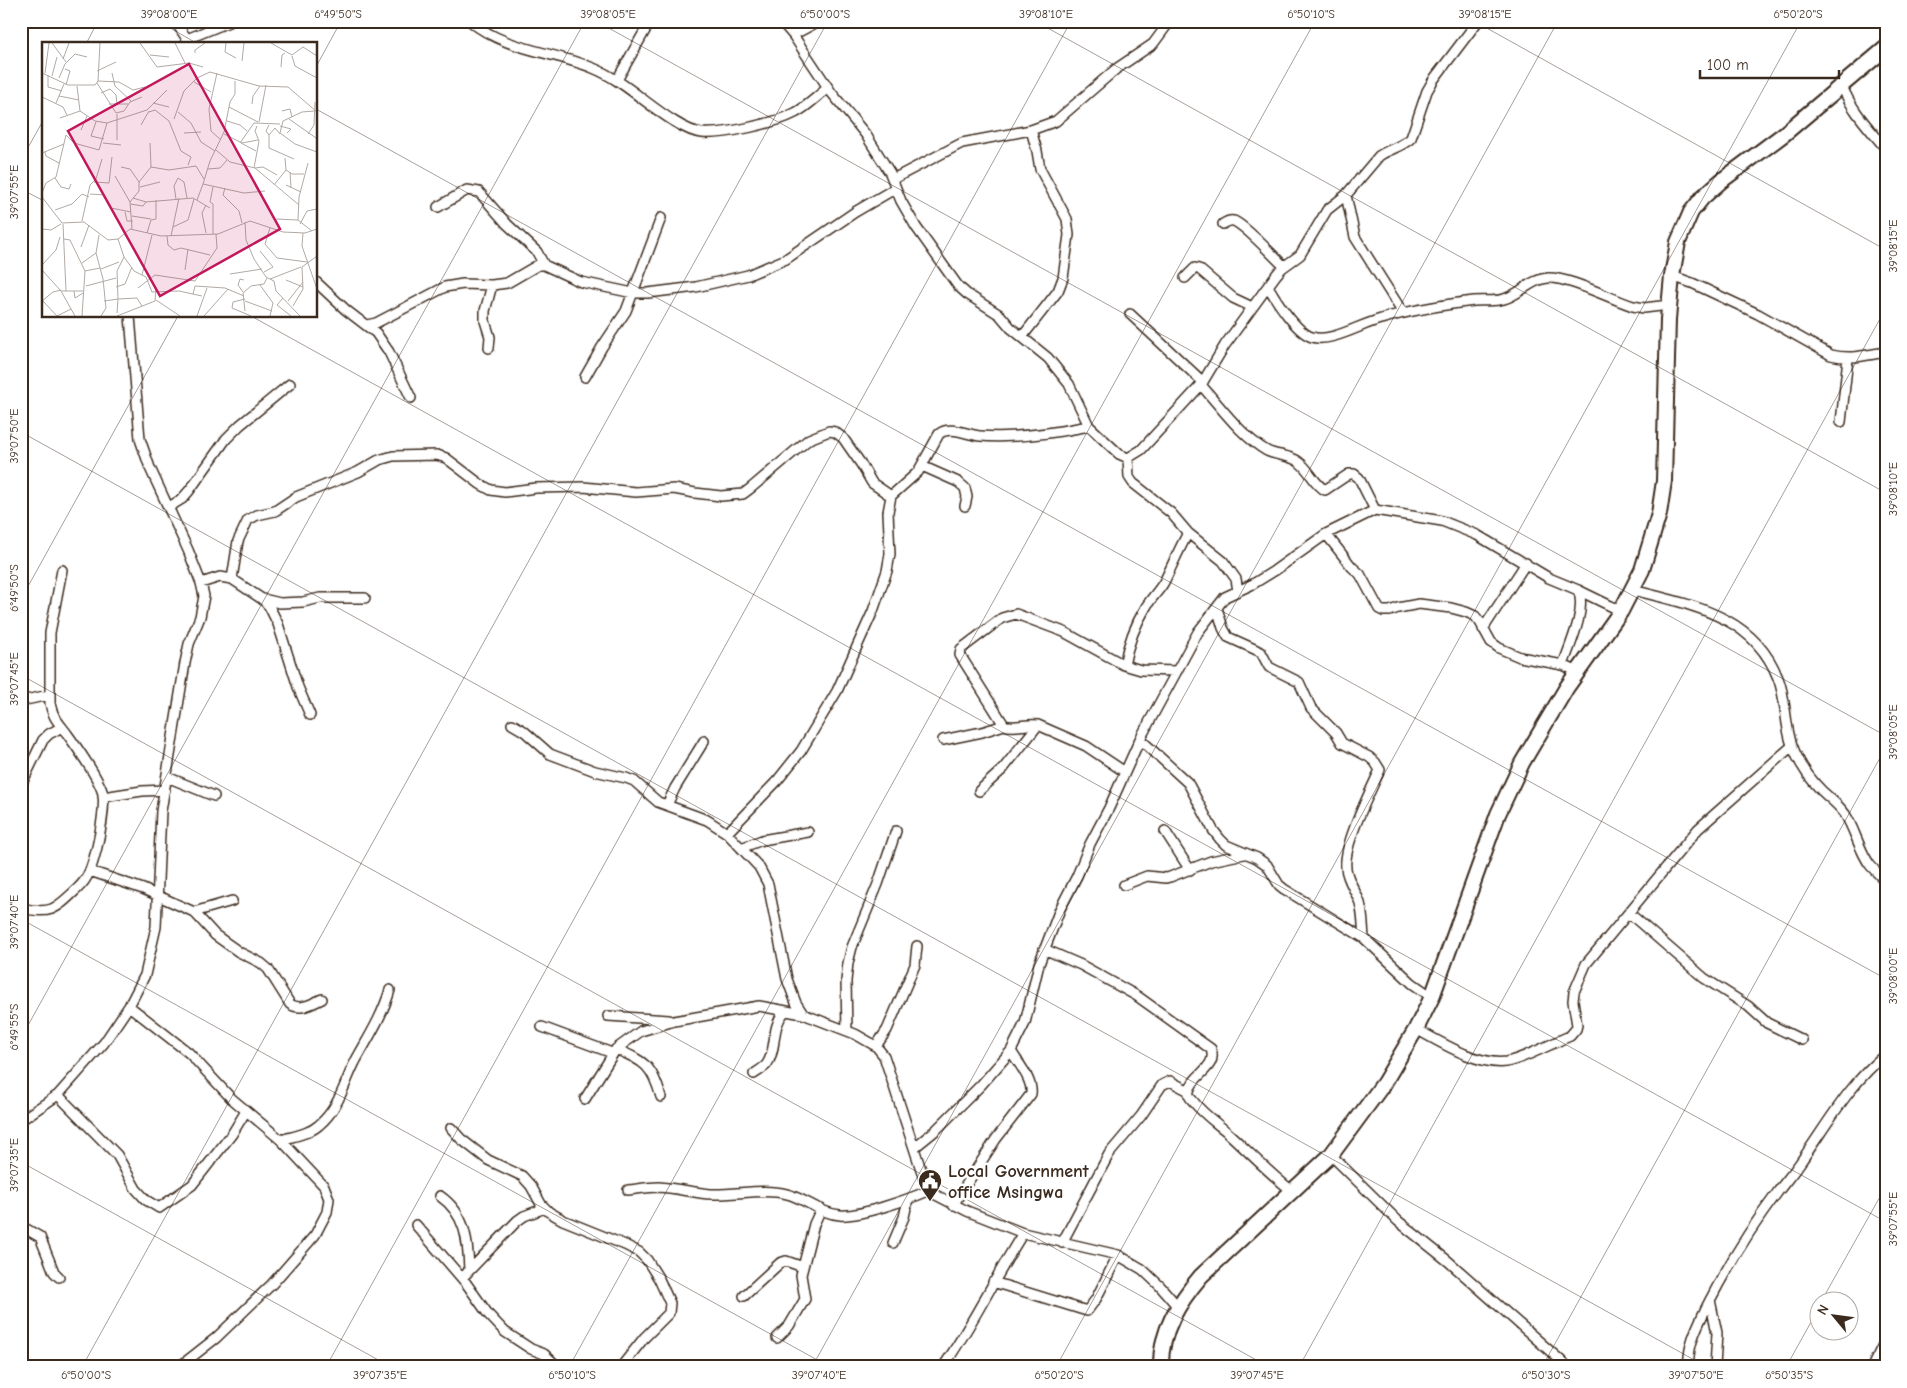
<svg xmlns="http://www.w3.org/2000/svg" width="1907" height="1388" font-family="'Comic Neue',sans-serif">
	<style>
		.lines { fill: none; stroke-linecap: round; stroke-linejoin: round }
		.street-casing { stroke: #3b2a1e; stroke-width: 12 }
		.secondary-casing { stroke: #3b2a1e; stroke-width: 18 }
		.street { stroke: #fff; stroke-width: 9 }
		.secondary { stroke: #fff; stroke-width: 14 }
		.ticks { fill: none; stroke: #3b2a1e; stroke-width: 1; stroke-opacity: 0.45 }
		.labels { text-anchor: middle; stroke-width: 5; stroke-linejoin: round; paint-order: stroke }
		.poi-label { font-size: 18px; font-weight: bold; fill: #3b2a1e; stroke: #fff; text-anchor: start }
		.inset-road { fill: none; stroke: #b1aaa5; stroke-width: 1 }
		.view { fill: #c2185b; fill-opacity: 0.15; stroke: #c2185b; stroke-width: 2.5 }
		.inset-edge { fill: none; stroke: #3b2a1e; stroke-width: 2.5 }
		.neatline { fill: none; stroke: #3b2a1e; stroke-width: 2 }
		.ticks-label { font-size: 12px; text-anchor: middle; fill: #3b2a1e }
	</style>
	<rect width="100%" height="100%" fill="#fff"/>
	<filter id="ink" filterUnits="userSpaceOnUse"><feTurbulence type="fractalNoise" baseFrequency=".02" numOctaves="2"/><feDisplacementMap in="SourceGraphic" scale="10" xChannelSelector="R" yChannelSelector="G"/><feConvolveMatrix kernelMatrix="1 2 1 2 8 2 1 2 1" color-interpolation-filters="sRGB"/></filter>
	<g filter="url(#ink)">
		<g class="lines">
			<g class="street-casing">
				<path id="street" d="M175,21l14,21
					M470,21c35,29 81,30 123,47 30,12 54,37 82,54 8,5 17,10 27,11 21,2 74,-10 93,-20 12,-6 22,-17 33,-25
					M781,21l12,14 38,57 35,43 24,38 11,28 15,26 42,59 9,8 33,21 11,13 37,30 21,26 20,42 30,28 9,4 13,-8 60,-65 24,-40 51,-70 6,-7 18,-13 27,-45 19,-15 33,-39c10,-7 23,-9 32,-18l16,-47 7,-12 44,-58
					M793,35l26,-14
					M187,39l44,-18
					M617,80l30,-53
					M1842,86c10,25 27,42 44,63
					M893,179l69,-36 69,-13 25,-9 60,-52 37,-25 17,-23
					M1346,195l9,42 48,76
					M438,207l29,-17 12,2 28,32 30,28 7,13
					M1223,224c3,-2 7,-4 11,-3 12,5 39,35 50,45
					M1672,276l20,7 66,31 73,41c21,5 34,0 55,-3
					M1185,278l10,-10 4,1 34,29 19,9
					M316,282l30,28 30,23 13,19 22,46
					M1268,286c8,14 28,46 44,51 19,6 49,-13 69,-18 30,-9 61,-14 93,-18 9,-1 20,1 30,-2 15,-4 27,-20 44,-21 21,-1 63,21 85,28l11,2 25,-3
					M1130,314l73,68
					M367,325l9,-2 69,-36 18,-3 29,1 15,-2 31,-18h6l37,17 52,11h15l48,-6 52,-12 38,-16 69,-47 41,-24
					M1022,337l36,-46 5,-13 6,-43 -2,-16 -27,-50 -3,-18 -6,-21
					M489,348l1,-11 -5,-16v-10l7,-26
					M585,377l17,-30 24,-36 35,-93
					M1201,385c19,21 41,52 66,66 10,5 23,4 32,11 11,8 15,22 26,28l24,-16h5l5,4 16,32 67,11 35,14 72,43 29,12 43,21
					M1841,422l7,-64
					M1128,458l1,19 4,6 38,30 17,20 35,28 13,18 2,12
					M922,466l36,16 7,6 2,9 -2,9
					M169,507l13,-8 7,-8 37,-52 14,-14 50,-41
					M1326,534l26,33 8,7 19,35 4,2h7l8,-3 21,-4 32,4 15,4 9,4 5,6 11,20 8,6 21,9 43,8 15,7
					M232,579l6,-38 10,-21 9,-5 18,-4 21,-14 62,-25 21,-12 14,-4 44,-1 9,3 34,26 11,6 14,2 31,-4 47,-1 53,5 38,-3 21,4 26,3 22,-2 8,-6 58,-49 20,-8 6,1 8,6 18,26 11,19 19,13
					M201,583l19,-6 12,2 30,20 7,7 9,18 20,63 12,28
					M1633,590c58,15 121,25 145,88 9,22 6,45 14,67 6,16 17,33 29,45 8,8 17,14 24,24 10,16 14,36 25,51 5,6 11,11 16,17
					M263,599l17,4 23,-1 17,-4h45
					M1217,608l6,20 5,9 33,15 8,15 30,15 12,26 25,25 6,10 27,14 6,5 5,8c-10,22 -37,75 -34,98 1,12 10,23 14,35 3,11 3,23 4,35
					M1483,629l43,-66
					M1124,665c4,-21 11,-40 22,-58 5,-9 13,-16 18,-25 8,-16 15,-33 24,-49
					M1563,665c7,-20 24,-56 15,-75
					M21,701l28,-6
					M512,724l12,7 26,23 45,17 31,7 8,3 24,21 49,18 20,13 32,34 9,17 19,95 9,24 7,11
					M1140,739l48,44 25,47 7,9 6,6 31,13 10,7 12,20 5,4 80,49 48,45 20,14
					M943,740l39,-8 22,-7
					M1125,772l-39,-26 -48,-21c-12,-2 -23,4 -34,0l-44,-70 1,-6 41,-31 14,-4 48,18 60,33 17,5 36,1
					M167,777l47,19
					M21,785l22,-45 6,-6 13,-7
					M979,791l24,-22 35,-44
					M103,797l39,-6 23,-1
					M667,805l8,-17 29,-47
					M1165,831l25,39
					M727,833l50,-52 24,-30 36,-60 36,-80 14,-40 3,-17 -2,-42 3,-16 27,-24 21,-38c10,-9 29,1 41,2 36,3 74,-3 109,-10
					M741,848l21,-8 46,-8
					M90,871l53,18 51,23 21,23 24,17 22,11 7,6 22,35c10,7 21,0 32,-5
					M1124,885l23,-9 19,2 4,-1 41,-16 33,-7
					M21,908c31,7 35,1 57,-20 12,-11 15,-26 19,-41 3,-13 8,-40 6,-53 -4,-16 -25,-45 -35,-59 -8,-11 -16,-18 -18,-32v-70l12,-63
					M194,912l38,-11
					M1629,913l75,65 44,28 19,17 35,17
					M1044,949l37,16 56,31 74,53c7,19 -18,25 -22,42 -1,3 1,7 4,10 9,12 22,21 34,31 22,20 42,41 65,59
					M129,1006l60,47 42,45 50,42 43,46 5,13 -2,13 -12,23 -43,49 -56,54 -37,29
					M608,1016l61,4
					M542,1027l70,26
					M1416,1029c24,13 62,37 90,33 18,-3 46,-19 64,-26l6,-7 1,-4 -4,-24 1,-9 12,-28 112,-135 94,-83
					M847,1031l-1,-50 2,-18 4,-16 26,-63 18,-53
					M876,1046l11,-16 28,-65 2,-19
					M616,1049c29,13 36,16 45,48
					M754,1074c4,-3 10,-6 13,-10 11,-17 3,-36 18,-53
					M58,1095l59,60 19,34 10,11 13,8 33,-23 40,-51 14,-23
					M585,1099l31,-50 25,-18 33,-10 85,-15 44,8 52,20 21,12 8,10 44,135 39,20 56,22 95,22 24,14 18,17 18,21
					M21,1120l37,-25 46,-52 25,-37 16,-31 11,-48 5,-116 24,-148 4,-19 11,-27 4,-21 -3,-13 -13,-33 -38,-82 -10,-29 -10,-123
					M451,1128l10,11 27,21 34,16 9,10 10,18 8,8 14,8 62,25 14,7 8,8 12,19 11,24 -1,10 -25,25 -23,29
					M281,1140c13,-4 28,-6 38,-15 20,-17 25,-41 36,-63 13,-24 27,-45 35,-72
					M915,1147l21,-17 45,-45 30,-34 14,-28 14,-59 21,-55 17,-33 13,-32 19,-36 31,-69 58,-107 27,-35 28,-13 21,-13 52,-37 49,-24
					M1331,1155l67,66 50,40 120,106
					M628,1190c10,-1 21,-3 31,-3 17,1 35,6 52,7 25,1 52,-6 76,0 19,5 34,20 53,21 19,2 69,-16 88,-24
					M440,1196c26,18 28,45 29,74
					M953,1205l43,-66 35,-45c2,-14 -13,-31 -20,-43
					M416,1225l50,58 22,31 17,18 26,17 13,5 14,13
					M21,1226l19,11 14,35 5,5
					M893,1243l11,-26 4,-18
					M1062,1243l47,-89 32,-38 21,-31 8,-4 19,10
					M462,1278l55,-57 7,-5 21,-8
					M993,1282l94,29 9,-12 22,-44
					M744,1296l36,-33 6,-2 17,6
					M1710,1300l7,33 -2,34
					M777,1338l12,-12 16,-27 -4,-24 13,-51 7,-15
					M943,1367c30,-43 52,-90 80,-134
					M1689,1367c-2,-22 9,-42 18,-61 20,-39 43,-77 70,-113 8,-11 17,-21 25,-33 26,-37 48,-77 84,-106
					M1872,1367l14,-28"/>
			</g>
			<g class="secondary-casing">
				<path id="secondary" d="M1161,1367c-1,-36 18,-65 40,-91l130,-121 53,-72 32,-54 16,-32 66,-183 24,-51 45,-76 54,-76 21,-41 17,-56 5,-33 4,-162 4,-43 6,-34 13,-30 12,-15 18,-16 63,-47 102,-86"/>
			</g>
			<use href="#street" class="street"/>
			<use href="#secondary" class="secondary"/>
		</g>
	</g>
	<path class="ticks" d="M158,21l40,23M596,21l1290,715M1035,21l851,472M1474,21l412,229M86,44l12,-23M316,67l25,-46M316,109l1570,870M21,160l23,-41M21,189l23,12M251,316l1635,906M21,432l1686,935M21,599l157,-283M21,675l1248,692M21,919l809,448M21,1038l564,-1017M21,1162l370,205M1822,1300l64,-114M82,1367l746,-1346M326,1367l745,-1346M569,1367l746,-1346M812,1367l746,-1346M1056,1367l745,-1346M1299,1367l587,-1059M1542,1367l344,-620M1786,1367l34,-61"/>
	<defs>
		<g id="civic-pin" transform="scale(1.25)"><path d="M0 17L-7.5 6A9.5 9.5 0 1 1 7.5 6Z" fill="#3b2a1e" stroke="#fff"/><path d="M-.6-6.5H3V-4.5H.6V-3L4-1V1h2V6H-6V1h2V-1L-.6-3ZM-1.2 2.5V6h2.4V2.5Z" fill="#fff"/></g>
	</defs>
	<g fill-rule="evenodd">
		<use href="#civic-pin" x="930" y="1181"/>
	</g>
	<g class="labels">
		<g class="poi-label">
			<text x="948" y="1177">Local Government<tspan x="948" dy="21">office Msingwa</tspan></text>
		</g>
	</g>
	<g transform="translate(42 42)">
		<rect width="275" height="275" fill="#fff"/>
		<path class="inset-road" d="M10,1l14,19M98,1l17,24 32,-4 14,4M133,1l10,20M184,1l-1,9 11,6M229,1l21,12 11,-8 14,9M153,11v-3l10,-7M108,13l19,2M250,14l3,10 22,12M21,17l6,-16M200,19l2,-18M239,25l1,-12 3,-2M23,27l5,2 -4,14M55,29l19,-9M0,31l26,12h27l3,-4 2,-38M3,31l4,-30M70,31l3,13 16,15M175,31l-8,36 2,22 10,9M6,33v12l14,4M10,34l5,-19M17,36l6,-14 10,-10 12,3M56,39l21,1 14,8 12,-3M193,39v13l-5,8 -6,30 -14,29 -7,23 41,9 21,-2M152,40l17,10M55,41l19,30 8,-2 6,-9 12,-5M35,44l3,25 15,10 12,2 40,-13 20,-20M59,51l9,-4 6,6 1,9M17,54l20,4M0,55l21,10 4,8M14,61l8,-19M111,61l16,4M67,62h19M210,62l1,-8 7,-10M187,65l29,15M240,69l8,-2 2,8M272,69l-12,1 -19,9 -3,12 15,11 22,8M107,70l6,-2 14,11 12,30 10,6 -3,8M136,70l13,11 10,19 14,9M75,72v26M18,76l20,-7M132,77l10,-28 13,-13 13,-6 49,14 29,1 29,25M247,77l27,19M185,79l13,4 7,6M54,80l-5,14 13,3M217,80l7,-37M99,83l8,-14M227,83l-3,6 3,4v13l25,11M238,84l11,3 -4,4M39,88l6,-14M142,91l17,-1M182,92l18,9 16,-3M266,92l6,-9 1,-23M227,93l6,-7 5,6M61,101l18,2M198,101l14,-20 26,1M199,101l15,8M174,108l14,12 25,6 44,37M3,110l1,4 13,7M0,111l22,-9M266,121l-9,34 -1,23 14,11M79,125l9,2 9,13v9l-9,11 2,27M109,125l18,3 27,-4 8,13M212,126l5,-27 -4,-10 2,-5M213,126l8,-1 14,8M166,127l12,-1 7,-8M244,128l6,4h12M248,130l1,16M73,134l15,26M13,136l6,9 8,2 2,-5M52,140l15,1 3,-26M97,140l12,-15 -1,-24M232,143l12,-15 -1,-12M244,143l15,7M98,145l20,-5M171,145l-3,15 3,2v30M183,146l-2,7 16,16 3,12M0,151l4,-10 10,-6 10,-42 8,8 25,7 8,-27M48,152l15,1M0,155l20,26 22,-1 24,18 10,-1 12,-10 31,7 57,-2 32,-13 33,11 22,1 12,-4M91,156l13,4 47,-4 17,10M134,157l-2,-13 4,-8 6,4 3,16M155,158l6,-16M88,162l13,2 3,-4M164,163l-4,8 4,20M69,166l20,4M13,168l17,-6 10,-10 7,3M83,170l2,9h6M90,174l19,3M234,177l22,1M40,179l8,-36 6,-6 6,-20M203,180l1,18 8,19 12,18 8,4 2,10 24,25M21,182l3,67M258,182l7,-13 10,-2M131,185l15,-7 6,-21M228,186l-5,16 12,14 30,4M0,187l9,1 10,-6M105,191l4,-13 5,-1v-19M261,191l-1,13 15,43M57,193l-3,18 7,26 3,29 -5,8M125,194l1,9 6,5 7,-2 29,7M129,194l8,-38M22,197l6,1 15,31 -3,45M76,197l6,18 -7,14 1,28 19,-1 5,8M39,205l8,-22M218,209l13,16 -9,5M82,215l10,14 12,6 6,15 27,-1 23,5M40,221l14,-10M0,223l14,-15 4,-13M59,227l18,-7M0,228l19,21h22M143,228l3,-21M43,229l15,-3M188,232l32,-5M100,233l10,-40M228,237l31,-12M244,238l17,7M218,243l13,18 -3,13M44,244l30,-8M74,245l9,-3 7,-17M96,246l17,-13 40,6 22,-33 -1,-14M19,249l14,25M32,249l1,7 8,-5M201,250l-5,-7 2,-6 4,1M151,252l2,-8 30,2 19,8M241,256l-6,7 14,11M203,257l-12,3 -1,6 19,8M0,258l15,16M114,258l24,16M0,259l11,-9 8,-2M62,259l14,-2 -1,14M203,259l27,10M246,259l15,-19M251,264l10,-17 -1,-22 15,-11M203,269l-2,-18 8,-7 13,-2 3,-6M15,274l14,-7M75,274l38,-15 1,-14M155,274l10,-28M162,274l24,-27"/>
		<path class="view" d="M147,22l91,165 -120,67 -92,-165z"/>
		<rect width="275" height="275" class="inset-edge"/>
	</g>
	<rect width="1907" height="1388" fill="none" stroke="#fff" stroke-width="55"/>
	<g transform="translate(1834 1316) rotate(299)"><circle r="24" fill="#ffffff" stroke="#b1aaa5"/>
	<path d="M0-4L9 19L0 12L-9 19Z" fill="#3b2a1e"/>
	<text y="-8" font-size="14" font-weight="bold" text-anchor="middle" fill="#3b2a1e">N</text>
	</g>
	<path d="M1700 70v8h139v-8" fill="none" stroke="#3b2a1e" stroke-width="2.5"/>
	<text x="1707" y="70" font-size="15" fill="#3b2a1e" stroke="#ffffff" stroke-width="4" paint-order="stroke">100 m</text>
	<rect x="28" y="28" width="1852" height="1332" class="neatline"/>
	<g class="ticks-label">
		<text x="169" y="18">39°08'00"E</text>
		<text x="338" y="18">6°49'50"S</text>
		<text x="608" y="18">39°08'05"E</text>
		<text x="825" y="18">6°50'00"S</text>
		<text x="1046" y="18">39°08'10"E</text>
		<text x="1311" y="18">6°50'10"S</text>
		<text x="1485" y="18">39°08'15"E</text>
		<text x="1798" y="18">6°50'20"S</text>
		<text transform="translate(14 192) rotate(-90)" y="4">39°07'55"E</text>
		<text transform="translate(1893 246) rotate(-90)" y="4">39°08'15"E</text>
		<text transform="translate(14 436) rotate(-90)" y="4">39°07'50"E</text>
		<text transform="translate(1893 489) rotate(-90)" y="4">39°08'10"E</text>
		<text transform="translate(14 588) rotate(-90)" y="4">6°49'50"S</text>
		<text transform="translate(14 679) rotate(-90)" y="4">39°07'45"E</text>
		<text transform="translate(1893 732) rotate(-90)" y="4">39°08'05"E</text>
		<text transform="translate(14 922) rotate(-90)" y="4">39°07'40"E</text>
		<text transform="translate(1893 976) rotate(-90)" y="4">39°08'00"E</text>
		<text transform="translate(14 1027) rotate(-90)" y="4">6°49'55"S</text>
		<text transform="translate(14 1165) rotate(-90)" y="4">39°07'35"E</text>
		<text transform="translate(1893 1219) rotate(-90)" y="4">39°07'55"E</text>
		<text x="86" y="1379">6°50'00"S</text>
		<text x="380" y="1379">39°07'35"E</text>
		<text x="572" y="1379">6°50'10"S</text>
		<text x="819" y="1379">39°07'40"E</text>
		<text x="1059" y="1379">6°50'20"S</text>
		<text x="1257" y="1379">39°07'45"E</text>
		<text x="1546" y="1379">6°50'30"S</text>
		<text x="1696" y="1379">39°07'50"E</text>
		<text x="1789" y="1379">6°50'35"S</text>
	</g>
</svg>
